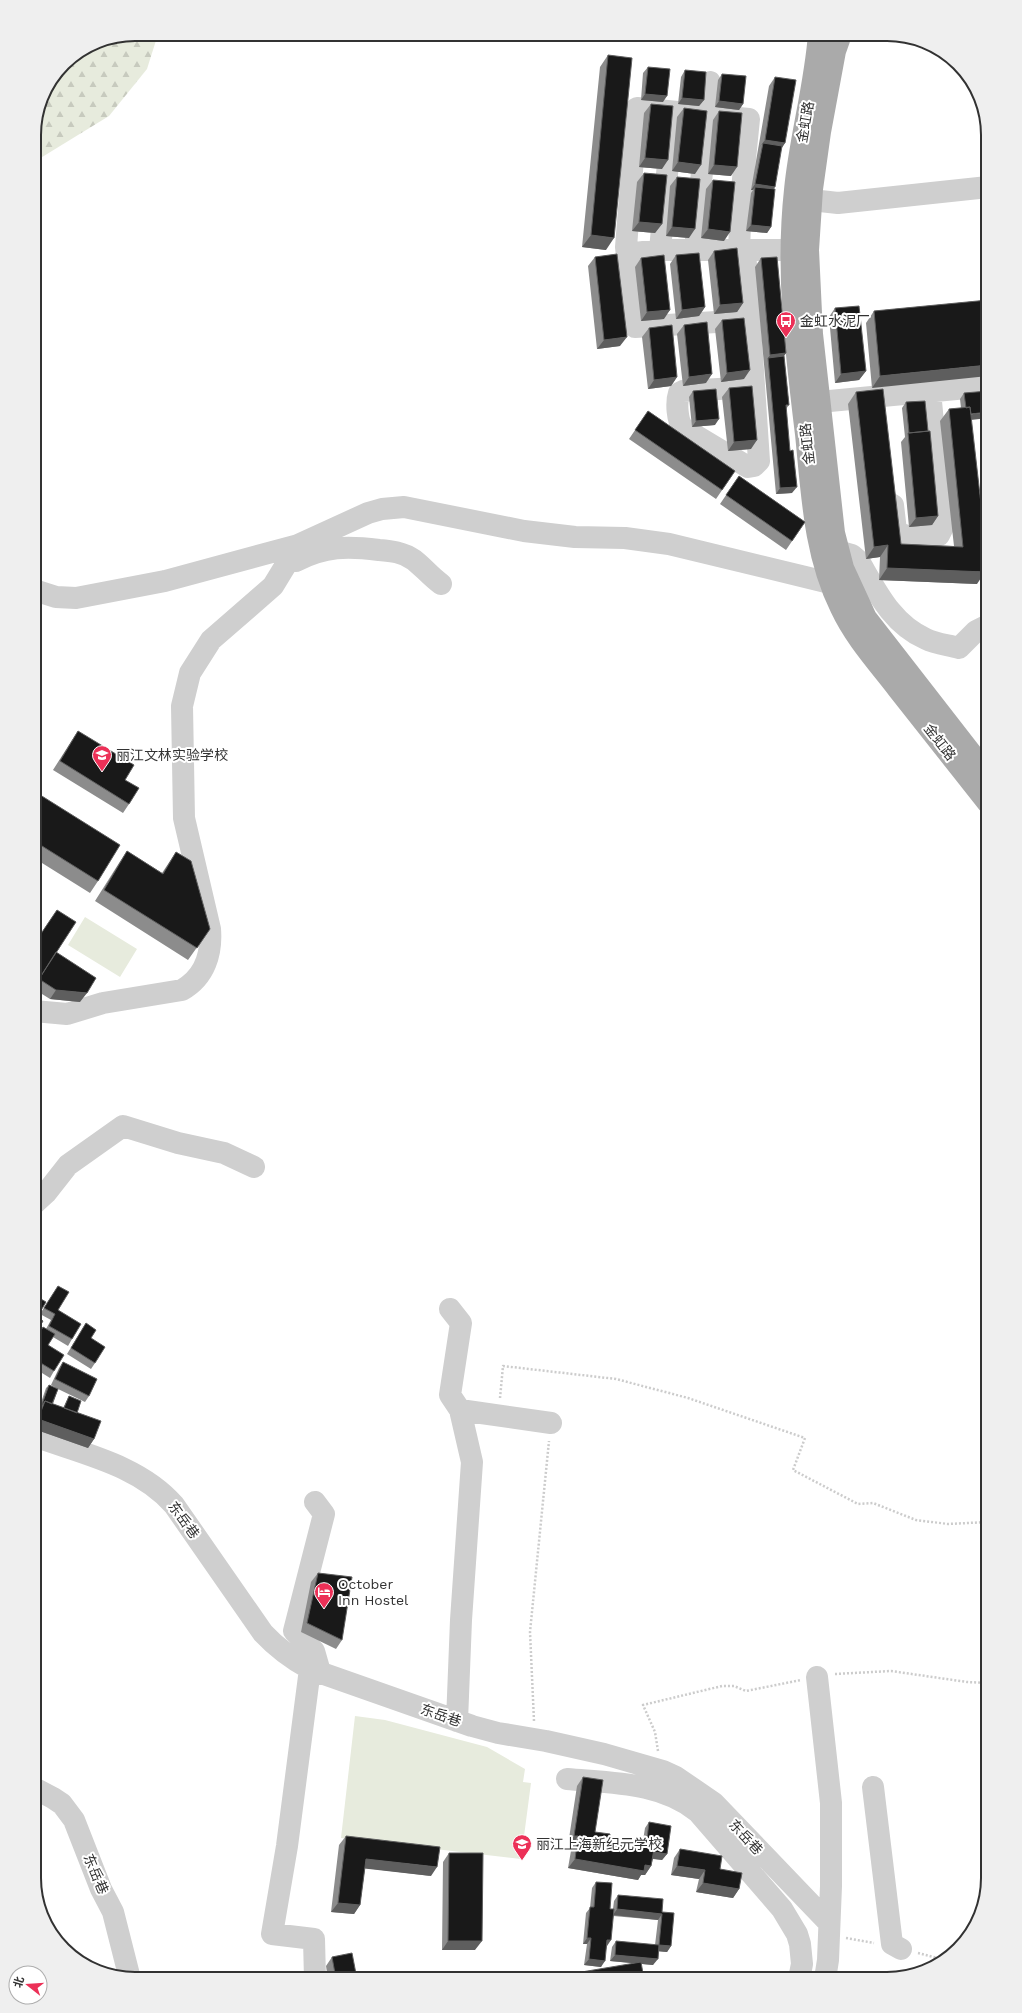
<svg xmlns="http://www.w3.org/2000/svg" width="1022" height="2013" font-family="'Work Sans','Noto Sans SC',sans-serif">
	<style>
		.forest { fill: url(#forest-firs) }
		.park { fill: #e7ebdd }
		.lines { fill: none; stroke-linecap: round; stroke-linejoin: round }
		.path { stroke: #ccc; stroke-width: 2.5; stroke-dasharray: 2 2; stroke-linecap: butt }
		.minor { stroke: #cfcfcf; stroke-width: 22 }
		.major { stroke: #aaa; stroke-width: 22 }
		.wall { fill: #8c8c8c }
		.shaded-wall { fill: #5e5e5e }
		.building { fill: #191919; stroke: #5e5e5e }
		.labels { text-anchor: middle; stroke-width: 4; stroke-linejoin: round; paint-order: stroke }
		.street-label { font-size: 14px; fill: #323232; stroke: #fff }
		.poi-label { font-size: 14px; fill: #323232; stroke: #fff; text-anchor: start }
		.rim { fill: none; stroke: #323232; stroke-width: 2 }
	</style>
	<defs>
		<pattern id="forest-firs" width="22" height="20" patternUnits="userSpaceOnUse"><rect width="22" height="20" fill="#e7ebdd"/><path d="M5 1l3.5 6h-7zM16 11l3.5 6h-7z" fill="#c7cabe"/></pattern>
	</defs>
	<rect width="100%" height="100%" fill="#fff"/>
	<path class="forest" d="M135,34h23l-11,35 -38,47 -75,46v-33l8,-33 22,-33 33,-21z"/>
	<path class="park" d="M85,917l52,32 -17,28 -52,-32z
		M355,1716l30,4 102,27 38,22 -2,13 8,1 -10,76 -180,-21z"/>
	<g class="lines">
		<path class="path" d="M500,1398l3,-32 113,13 72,19 117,40 -12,32 65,34 15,-1 43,17 32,4 40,-2
			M835,1674l56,-3 76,11 21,1
			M534,1721l-4,-89 19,-191
			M658,1751l-3,-19 -12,-27 79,-19h12l12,5 55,-11
			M846,1938l28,5
			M918,1953l23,6"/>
		<path class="minor" d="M811,200l27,3 150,-16
			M660,250l11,-119
			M695,250l15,-168
			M739,250l2,-51 8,-80 -112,-11 -11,139 9,80 114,-7
			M745,250l14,211 -5,5 -6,1 -65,-39c-6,-7 -7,-26 -4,-35l4,-2 71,-4
			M627,254l33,-4h131
			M819,402l169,-16
			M893,505l3,26c14,9 27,6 43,4l4,-8 -13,-136
			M838,551l14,4 7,6c18,31 33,63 67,78 10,5 23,6 33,9l17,-17 12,-6
			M296,561c29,-15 51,-15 83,-11 12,1 24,2 35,10 8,6 17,17 27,24
			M34,590l22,7 20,1 89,-17 133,-36 70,-32 14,-4 22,-2 120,24 51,6 50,1 44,6 161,39
			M34,1011l33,3 36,-11 79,-13c23,-13 30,-37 28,-61l-26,-111 -2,-112 8,-33 21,-33 62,-54 25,-41
			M34,1204l12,-11 22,-28 55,-39 55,17 46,10 30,14
			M450,1309l11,14 -11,72 10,15 12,52 -11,158 -4,101
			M460,1410l91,13
			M34,1436c49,18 105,29 140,69l89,128c14,15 29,26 47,36l162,57 26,7 48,8 58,13 59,17 13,6 38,26 115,120
			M315,1502l9,12 -30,117 20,20 6,21
			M310,1669l-23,177 -15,88 42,5 1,40
			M817,1677l14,126v83l-3,74 -3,19
			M567,1779c44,4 95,3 131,33l84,97 15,25 3,10 2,20 -3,15
			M873,1787l19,157 9,5
			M34,1788l19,10 9,6 12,16 27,69 12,23 17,67"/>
		<path class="major" d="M819,34c-4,53 -19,104 -24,156 -9,82 1,162 11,244 6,59 8,119 35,174 14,30 37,55 57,81 30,38 60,76 90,114
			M841,34l-6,17 -15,81 -8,57 -4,61 4,84 22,199 9,35 23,50 122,157"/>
	</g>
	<path class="wall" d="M608,55l-2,195 -24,-3 18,-180z
		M648,67l15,35 -22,-2 2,-27z
		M685,70l19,30 -5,6 -21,-2 3,-27z
		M722,74l21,30 -4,6 -24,-3 3,-27z
		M775,77l10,66 -4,6 -8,40 -2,38 -4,6 -21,-2 5,-38 2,-3h-2l18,-104z
		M651,104l11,65 -23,-2 5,-54z
		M684,108l11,66 -23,-3 5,-54z
		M719,111l12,65 -23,-2 5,-54z
		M644,173l18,51 -7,9 -23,-2 5,-49z
		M677,177l12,61 -23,-2 4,-50z
		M713,180l11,61 -23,-3 5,-49z
		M714,251l29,52 -6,9 -23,2 -6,-54z
		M676,255l29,52 -6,9 -23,3 -6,-55z
		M595,257l25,89 -23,3 -9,-83z
		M641,258l23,61 -23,2 -6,-54z
		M761,258l25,95 -2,3 5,49 -3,4 6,84 -16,1 -21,-227z
		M988,300l-116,88 -6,-65 8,-12z
		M835,308l31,63 -7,9 -24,3 -6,-66z
		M722,320l22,59 -23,3 -6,-53z
		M684,325l22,58 -23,3 -6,-52z
		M649,328l28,49 -6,9 -23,3 -6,-52z
		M729,388l22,61 -23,2 -6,-54z
		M693,391l22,34 -23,2 -3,-30z
		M856,392l45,152 53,2 -14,-125 9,-12 12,-1 -1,-9 4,-6 7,27 6,164 -98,-4 1,-23 -14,2 -18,-155z
		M906,402l22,29 10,85 -6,9 -23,2 -8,-85 4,-5 -3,-29z
		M648,411l87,60 -19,28 -87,-60z
		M739,476l66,46 -19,28 -66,-46z
		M78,731l47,49 4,24 -6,9 -70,-43 19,-30z
		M34,797l64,84 -8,12 -56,-35z
		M127,851l35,22 14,-21 34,77 -22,31 -93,-59 24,-38z
		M57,910l-1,42 24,50 -30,-3 -16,-10v-45z
		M58,1286v24l14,29 -4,7 -15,-9 -5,8 6,26 -4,7 -16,-10v-27l9,-14 3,2 5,-9 -11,-6z
		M86,1323l5,15 4,25 -4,6 -24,-15z
		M63,1362l26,34 -4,6 -27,-13 -5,15 10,4 6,-12 8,17 17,26 -6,9 -54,-19v-6l12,-35 3,-3 9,4 -7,-4 8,-17z
		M318,1573l24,67 -6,9 -35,-17 10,-50z
		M583,1777l12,55 14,9 33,6 3,-19 4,-6 18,32 -5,6 -9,-1 -2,7 -6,9h-4l-3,5 -70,-12 4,-23h-4l9,-59z
		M346,1836l85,40 -66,-8 -5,37 -6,9 -23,-2 8,-67z
		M680,1849l40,20 19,20 -6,9 -37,-6 3,-13 -28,-4 3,-17z
		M449,1853l26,97h-33l1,-88z
		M596,1882l14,27h3l1,-8 4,-6 44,17 9,34 -4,6 -9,-1 -5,14 -43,-4 2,-14 4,-6 39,4 3,-25 -45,-4 -6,30 -6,21 -17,-2 3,-21h-4l3,-31 4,-5 2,-20z
		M332,1957l25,22h41h-70l-2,-13z"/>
	<path class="shaded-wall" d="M645,94l22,2 -4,6 -22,-2z
		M682,98l22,2 -5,6 -21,-2z
		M719,101l24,3 -4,6 -24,-3z
		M765,140l20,3 -6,9 -16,-9 -5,6z
		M645,158l23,2 -6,9 -23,-2z
		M678,162l23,3 -6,9 -23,-3z
		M714,165l23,2 -6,9 -23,-2z
		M755,184l20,3 -5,6 -15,-6 -2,3h-2z
		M639,222l23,2 -7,9 -23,-2z
		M751,225l20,2 -4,6 -21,-2z
		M672,227l23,2 -6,9 -23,-2z
		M708,229l22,3 -6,9 -23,-3z
		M591,235l23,3 -8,12 -24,-3z
		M743,303l-6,9 -23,2 6,-9z
		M705,307l-6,9 -23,3 6,-9z
		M670,310l-6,9 -23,2 6,-9z
		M627,337l-7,9 -23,3 7,-9z
		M786,353l-6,9 -12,-4 2,-3z
		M988,365v11l-116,12 8,-12z
		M750,370l-6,9 -23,3 6,-9z
		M866,371l-7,9 -24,3 6,-9z
		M712,374l-6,9 -23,3 6,-9z
		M677,377l-6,9 -23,3 6,-9z
		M988,412v6l-26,3 4,-6z
		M719,419l-4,6 -23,2 4,-6z
		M757,440l-6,9 -23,2 6,-9z
		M797,487l-5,6 -16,1 4,-6z
		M938,516l-6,9 -23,2 7,-9z
		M888,545l-8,12 -14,2 8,-12z
		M887,568l98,4 -8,12 -98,-4z
		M56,990l31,3 -7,9 -30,-3z
		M38,1419l56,20 -6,9 -54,-19v-4z
		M574,1836h4l-6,9h-4z
		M645,1851l22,3 -5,6 -21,-3z
		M366,1859l71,8 -6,9 -71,-8z
		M575,1859l70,6 6,1 -6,9h-4l-3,5 -70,-12z
		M677,1866l28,4 -6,9 -28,-4z
		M703,1883l36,6 -6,9 -37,-6z
		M338,1903l22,2 -6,9 -23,-2z
		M617,1909l45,5 -4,6 -45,-5z
		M587,1938h4l-4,6h-4z
		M607,1940h4l-4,6z
		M448,1941h34l-7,9h-33z
		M659,1945l12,1 -4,6 -12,-1z
		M615,1955l43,4 -5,6 -43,-4z
		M589,1959l16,2 -4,6 -17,-2z"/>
	<path class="building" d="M608,55l24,3 -18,180 -23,-3z
		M648,67l22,2 -3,27 -22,-2z
		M685,70l21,2 -2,28 -22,-2z
		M722,74l24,2 -3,28 -24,-3z
		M775,77l21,3 -11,63 -20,-3z
		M651,104l22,2 -5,54 -23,-2z
		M684,108l23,3 -6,54 -23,-3z
		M719,111l23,2 -5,54 -23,-2z
		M763,143l19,3 -7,41 -20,-3z
		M644,173l23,2 -5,49 -23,-2z
		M677,177l23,2 -5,50 -23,-2z
		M713,180l22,2 -5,50 -22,-3z
		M755,187l20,2 -4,38 -20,-2z
		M737,248l6,55 -23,2 -6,-54z
		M699,253l6,54 -23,3 -6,-55z
		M617,254l10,83 -23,3 -9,-83z
		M664,255l6,55 -23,2 -6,-54z
		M777,257l9,96 -16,2 -9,-97z
		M988,300v65l-108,11 -6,-65z
		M859,306l7,65 -25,3 -6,-66z
		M744,318l6,52 -23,3 -5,-53z
		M707,322l5,52 -23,3 -5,-52z
		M672,325l5,52 -23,3 -5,-52z
		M784,356l5,49h-3l4,46 3,-1 4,37 -17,1 -12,-130z
		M752,386l5,54 -23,2 -5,-54z
		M716,389l3,30 -23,2 -3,-30z
		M883,389l18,155 62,3 -14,-138 21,-2 16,141 -1,24 -98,-4 1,-23 -14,2 -18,-155z
		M988,391v21l-17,2 -1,-7 -4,1 -2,-15z
		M925,401l3,30 -19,2 -3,-31z
		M648,411l87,60 -13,19 -87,-60z
		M930,431l8,85 -22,2 -8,-85z
		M739,476l66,46 -13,19 -66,-46z
		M78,731l56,34 -9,15 14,8 -10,16 -69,-43z
		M37,793l83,52 -22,36 -64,-40v-43z
		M127,851l36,23 13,-22 15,9 19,68 -13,19 -93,-58z
		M57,910l19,12 -35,54 -7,-4v-28z
		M56,952l40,26 -9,15 -31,-3 -17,-11z
		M58,1286l11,6 -11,18 23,14 -9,15 -23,-13 6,-12 -11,-6z
		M34,1295l12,7 -9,15 6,4 -9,15z
		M86,1323l10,7 -5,8 14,9 -10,16 -24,-15z
		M43,1327l12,7 -7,11 16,10 -10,16 -20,-12v-17z
		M63,1362l34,17 -8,17 -34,-17z
		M49,1385l9,4 -6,15 -7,-3 -4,6z
		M69,1396l12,5 -4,12 -13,-5z
		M45,1401l56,20 -7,18 -56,-20z
		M318,1573l34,4 -10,63 -35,-17z
		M583,1777l20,3 -8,52 15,2 -1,7 45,8 -3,17 -6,-1 -1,6 -69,-12 3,-23h-4z
		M649,1822l22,4 -4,28 -13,-2v-3l-8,-2z
		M346,1836l94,11 -3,20 -71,-8 -6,46 -22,-2z
		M680,1849l42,7 -2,13 22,4 -3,16 -36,-6 2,-13 -28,-4z
		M449,1853h34l-1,88h-34z
		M596,1882l16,1 -2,26h4l-3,31h-4l-2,21 -16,-2 2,-21h-4l3,-31h4z
		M618,1895l45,4 -1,13 12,1 -3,33 -12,-1 -1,14 -43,-4 1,-14 43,4 3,-31 -45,-5z
		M352,1953l5,26 40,-7 1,7h-62l-4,-22z
		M641,1962l3,17h-104z
		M482,1972l1,7h-39z
		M737,1976l1,3h-19z"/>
	<defs>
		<g id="bus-pin" transform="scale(1)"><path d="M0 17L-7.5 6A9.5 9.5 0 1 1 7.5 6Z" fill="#ec3057" stroke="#fff"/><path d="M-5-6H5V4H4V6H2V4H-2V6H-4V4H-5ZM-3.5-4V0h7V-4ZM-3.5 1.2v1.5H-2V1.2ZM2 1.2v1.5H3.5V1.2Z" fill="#fff"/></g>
		<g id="school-pin" transform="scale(1)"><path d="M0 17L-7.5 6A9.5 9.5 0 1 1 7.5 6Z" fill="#ec3057" stroke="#fff"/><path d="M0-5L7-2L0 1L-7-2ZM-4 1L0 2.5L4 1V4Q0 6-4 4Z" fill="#fff"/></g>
		<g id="hotel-pin" transform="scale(1)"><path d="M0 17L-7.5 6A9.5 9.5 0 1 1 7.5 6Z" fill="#ec3057" stroke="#fff"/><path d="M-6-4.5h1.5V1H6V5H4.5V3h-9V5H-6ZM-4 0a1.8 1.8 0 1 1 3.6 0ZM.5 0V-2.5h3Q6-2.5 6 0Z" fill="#fff"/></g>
	</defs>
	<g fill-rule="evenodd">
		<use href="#bus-pin" x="786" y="321"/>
		<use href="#school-pin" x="102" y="755"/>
		<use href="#hotel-pin" x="324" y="1592"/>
		<use href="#school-pin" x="522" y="1844"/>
	</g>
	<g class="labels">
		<g class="street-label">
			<text transform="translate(805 122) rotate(-80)" y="5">金虹路</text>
			<text transform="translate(807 444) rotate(-96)" y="5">金虹路</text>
			<text transform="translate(940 742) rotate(52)" y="5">金虹路</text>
			<text transform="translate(184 1520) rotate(54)" y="5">东岳巷</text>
			<text transform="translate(441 1715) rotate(19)" y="5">东岳巷</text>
			<text transform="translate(746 1837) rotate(47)" y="5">东岳巷</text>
			<text transform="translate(96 1874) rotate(67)" y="5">东岳巷</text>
		</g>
		<g class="poi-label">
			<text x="800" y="326">金虹水泥厂</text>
			<text x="116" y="760">丽江文林实验学校</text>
			<text x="338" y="1589">October<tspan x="338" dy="16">Inn Hostel</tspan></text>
			<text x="536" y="1849">丽江上海新纪元学校</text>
		</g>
	</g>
	<path d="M0 0H1022V2013H0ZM135 41H887A94 94 0 0 1 981 135V1878A94 94 0 0 1 887 1972H135A94 94 0 0 1 41 1878V135A94 94 0 0 1 135 41Z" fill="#efefef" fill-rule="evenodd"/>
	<path class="rim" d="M135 41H887A94 94 0 0 1 981 135V1878A94 94 0 0 1 887 1972H135A94 94 0 0 1 41 1878V135A94 94 0 0 1 135 41Z"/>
	<g transform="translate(28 1985) rotate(287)"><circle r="19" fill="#ffffff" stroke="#adadad"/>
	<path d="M0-3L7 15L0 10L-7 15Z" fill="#ec3057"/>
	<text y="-6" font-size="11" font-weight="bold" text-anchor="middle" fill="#323232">北</text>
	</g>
</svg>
